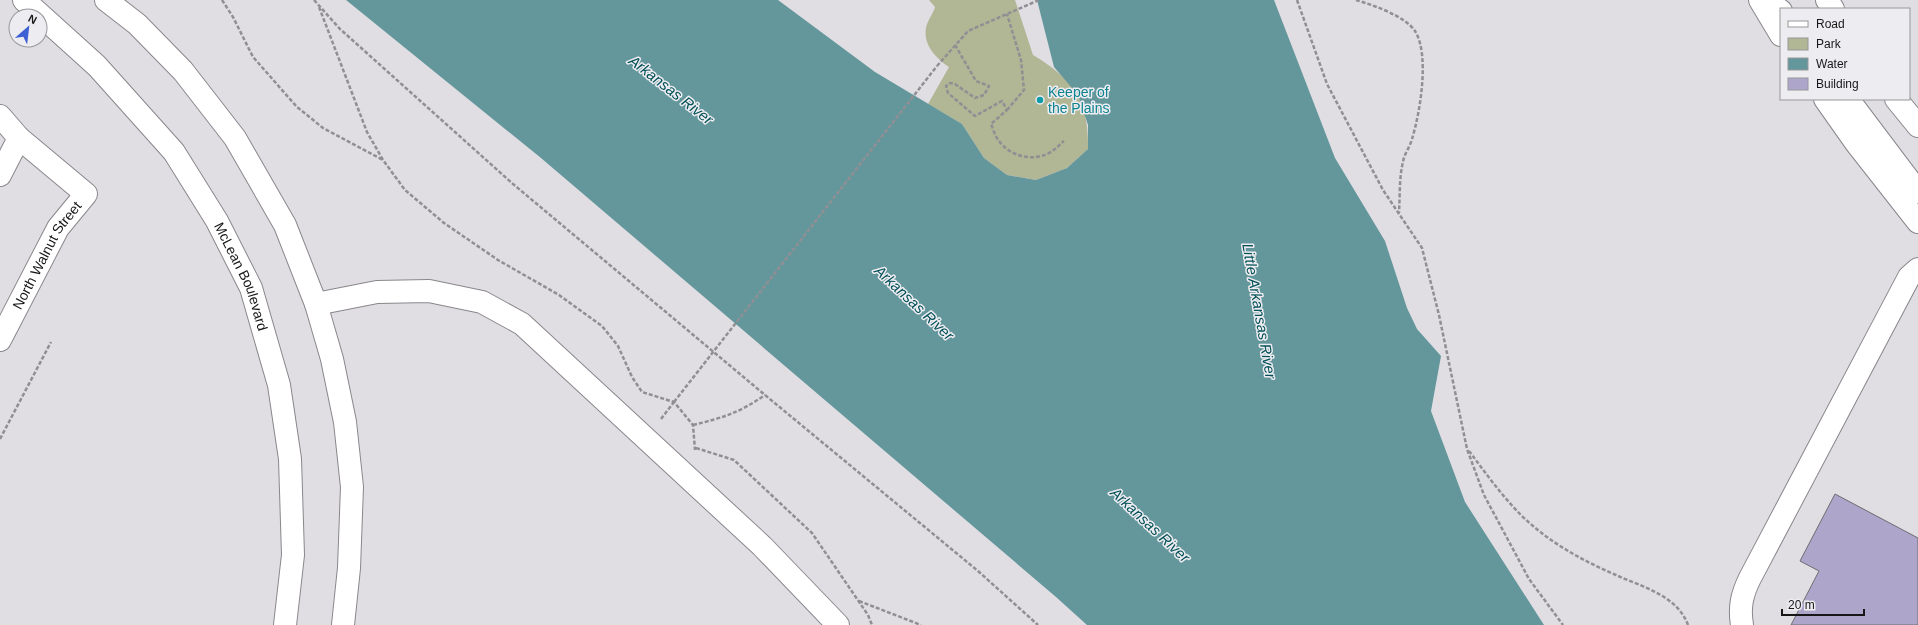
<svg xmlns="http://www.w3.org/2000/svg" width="1918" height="625" font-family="Helvetica,sans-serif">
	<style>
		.green { fill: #b1b695 }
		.water { fill: #64979c }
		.building { fill: #aea5cb; stroke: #6d6c70 }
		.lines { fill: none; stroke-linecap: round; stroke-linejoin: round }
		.minor-casing { stroke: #89878c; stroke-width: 24 }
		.major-casing { stroke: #89878c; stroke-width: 24 }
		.path { stroke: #908f93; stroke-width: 2.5; stroke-dasharray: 4 2; stroke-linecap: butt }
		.minor { stroke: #fff; stroke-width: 22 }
		.major { stroke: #fff; stroke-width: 22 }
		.path-bridge { stroke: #908f93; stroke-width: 2.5; stroke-dasharray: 4 2; stroke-linecap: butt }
		.culture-dot { fill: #0f9aa8; stroke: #edecf0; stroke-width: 1.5 }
		.labels { text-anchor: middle; stroke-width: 3; stroke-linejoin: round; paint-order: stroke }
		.culture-label { font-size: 14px; fill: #0d838f; stroke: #edecf0; text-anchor: start }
		.street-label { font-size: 14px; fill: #171718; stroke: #edecf0 }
		.water-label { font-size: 15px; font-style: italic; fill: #005057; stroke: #edecf0 }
	</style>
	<rect width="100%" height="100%" fill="#e0dee3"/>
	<path class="green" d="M929,0h86l18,55c40,24 56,45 55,94l-21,19 -31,12 -29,-5 -23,-17 -22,-34 -34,-20 21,-37c-13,-9 -26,-22 -23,-39 1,-7 7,-14 9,-21z"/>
	<path class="water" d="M346,0h432l97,72 87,52 22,34 23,17 29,5 31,-12 21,-19v-24l-10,-30 -24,-28 -17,-67h237l61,158 50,83 22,67 10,21 24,27 -10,55 34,91 79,123h-457l-31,-28 -515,-439z"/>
	<path class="building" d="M1835,494l83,44v87h-127l28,-54 -19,-10z"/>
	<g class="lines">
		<g class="minor-casing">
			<g id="minor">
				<path d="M1766,0l15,11"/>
				<path d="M1848,99l70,93"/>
				<path d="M0,116l19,22 -19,37"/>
				<path d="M316,304l61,-12 52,-1 53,11 40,22 240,222 76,79"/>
				<path id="s1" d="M0,340l58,-112 28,-34 -67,-56"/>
				<path d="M1742,625c-3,-18 0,-31 8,-47l159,-301 9,-8"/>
			</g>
		</g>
		<g class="major-casing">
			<g id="major">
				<path id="s2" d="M24,0l73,66 77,86 43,69 34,67 28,97 11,74 3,96 -8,70"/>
				<path d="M106,0l31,24 46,47 52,67 50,87 31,79 16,55 13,63 7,65 -3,81 -6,57"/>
				<path d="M1760,0l21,35"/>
				<path d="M1827,0l6,9"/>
				<path d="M1825,99l31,44 62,79"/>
				<path d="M1896,99l22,27"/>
			</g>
		</g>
		<path class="path" d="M222,0l11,17 20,40 44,50 26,21 60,32
			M314,0l26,29 173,155 252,211 213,176 60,54
			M1297,0l30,84 56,106 39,58 17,67 28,134 17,46 45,84 34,46
			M1356,0c17,5 49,16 59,31 15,24 5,82 -3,108 -2,8 -8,15 -9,23 -4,16 -3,35 -4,51
			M319,7l48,125 16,28 22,30 39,33 54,37 61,35 43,31 16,20 14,31 10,15 32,10 19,23 2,25
			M955,45l21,36 13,5 -5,9 -9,3 -20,-14 -5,-1 -4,3 2,7 27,23 27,-15 5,9 -16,14c2,5 4,12 8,17 11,15 33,21 50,12 6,-3 10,-8 15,-12
			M937,66l31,-35 71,-31
			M1007,110l17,-20 -3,-30 -14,-46
			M661,419l13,-17
			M693,425c29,-7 46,-12 72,-30
			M0,439l51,-97
			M696,448l38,12 78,73 56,82 4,10
			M1469,451c16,21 32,44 52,64 26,26 60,45 95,60 26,12 61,20 72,50
			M859,601l62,24"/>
		<use href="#minor" class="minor"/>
		<use href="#major" class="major"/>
		<path class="path-bridge" d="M674,402l263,-336"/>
	</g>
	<circle class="culture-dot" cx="1040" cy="100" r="4"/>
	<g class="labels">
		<g class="culture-label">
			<text x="1048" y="97">Keeper of<tspan x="1048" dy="16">the Plains</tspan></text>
		</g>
		<g class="street-label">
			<text dy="5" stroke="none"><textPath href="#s1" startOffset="97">North Walnut Street</textPath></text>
			<text dy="5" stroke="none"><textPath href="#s2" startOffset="356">McLean Boulevard</textPath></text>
		</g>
		<g class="water-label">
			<text transform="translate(671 90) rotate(38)" y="5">Arkansas River</text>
			<text transform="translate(914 303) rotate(43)" y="5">Arkansas River</text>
			<text transform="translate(1259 311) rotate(80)" y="5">Little Arkansas River</text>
			<text transform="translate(1150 525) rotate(43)" y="5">Arkansas River</text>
		</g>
	</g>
	<rect x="1780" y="8" width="130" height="92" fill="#edecf0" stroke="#97979a"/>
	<rect x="1788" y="21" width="20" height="6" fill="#ffffff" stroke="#97979a"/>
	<text x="1816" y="28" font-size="12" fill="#171718">Road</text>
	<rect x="1788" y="38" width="20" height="12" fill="#b1b695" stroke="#97979a"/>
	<text x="1816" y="48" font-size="12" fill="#171718">Park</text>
	<rect x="1788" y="58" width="20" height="12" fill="#64979c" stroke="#97979a"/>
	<text x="1816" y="68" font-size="12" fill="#171718">Water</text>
	<rect x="1788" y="78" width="20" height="12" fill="#aea5cb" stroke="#97979a"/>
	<text x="1816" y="88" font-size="12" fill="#171718">Building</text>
	<g transform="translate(28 28) rotate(28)"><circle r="19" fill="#edecf0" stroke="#97979a"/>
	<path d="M0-3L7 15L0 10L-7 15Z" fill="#3d61d3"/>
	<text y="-6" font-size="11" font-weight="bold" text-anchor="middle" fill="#171718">N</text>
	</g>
	<path d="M1782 609v6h82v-6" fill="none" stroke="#171718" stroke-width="2"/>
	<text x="1788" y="609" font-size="12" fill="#171718" stroke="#edecf0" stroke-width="3" paint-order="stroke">20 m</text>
</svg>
